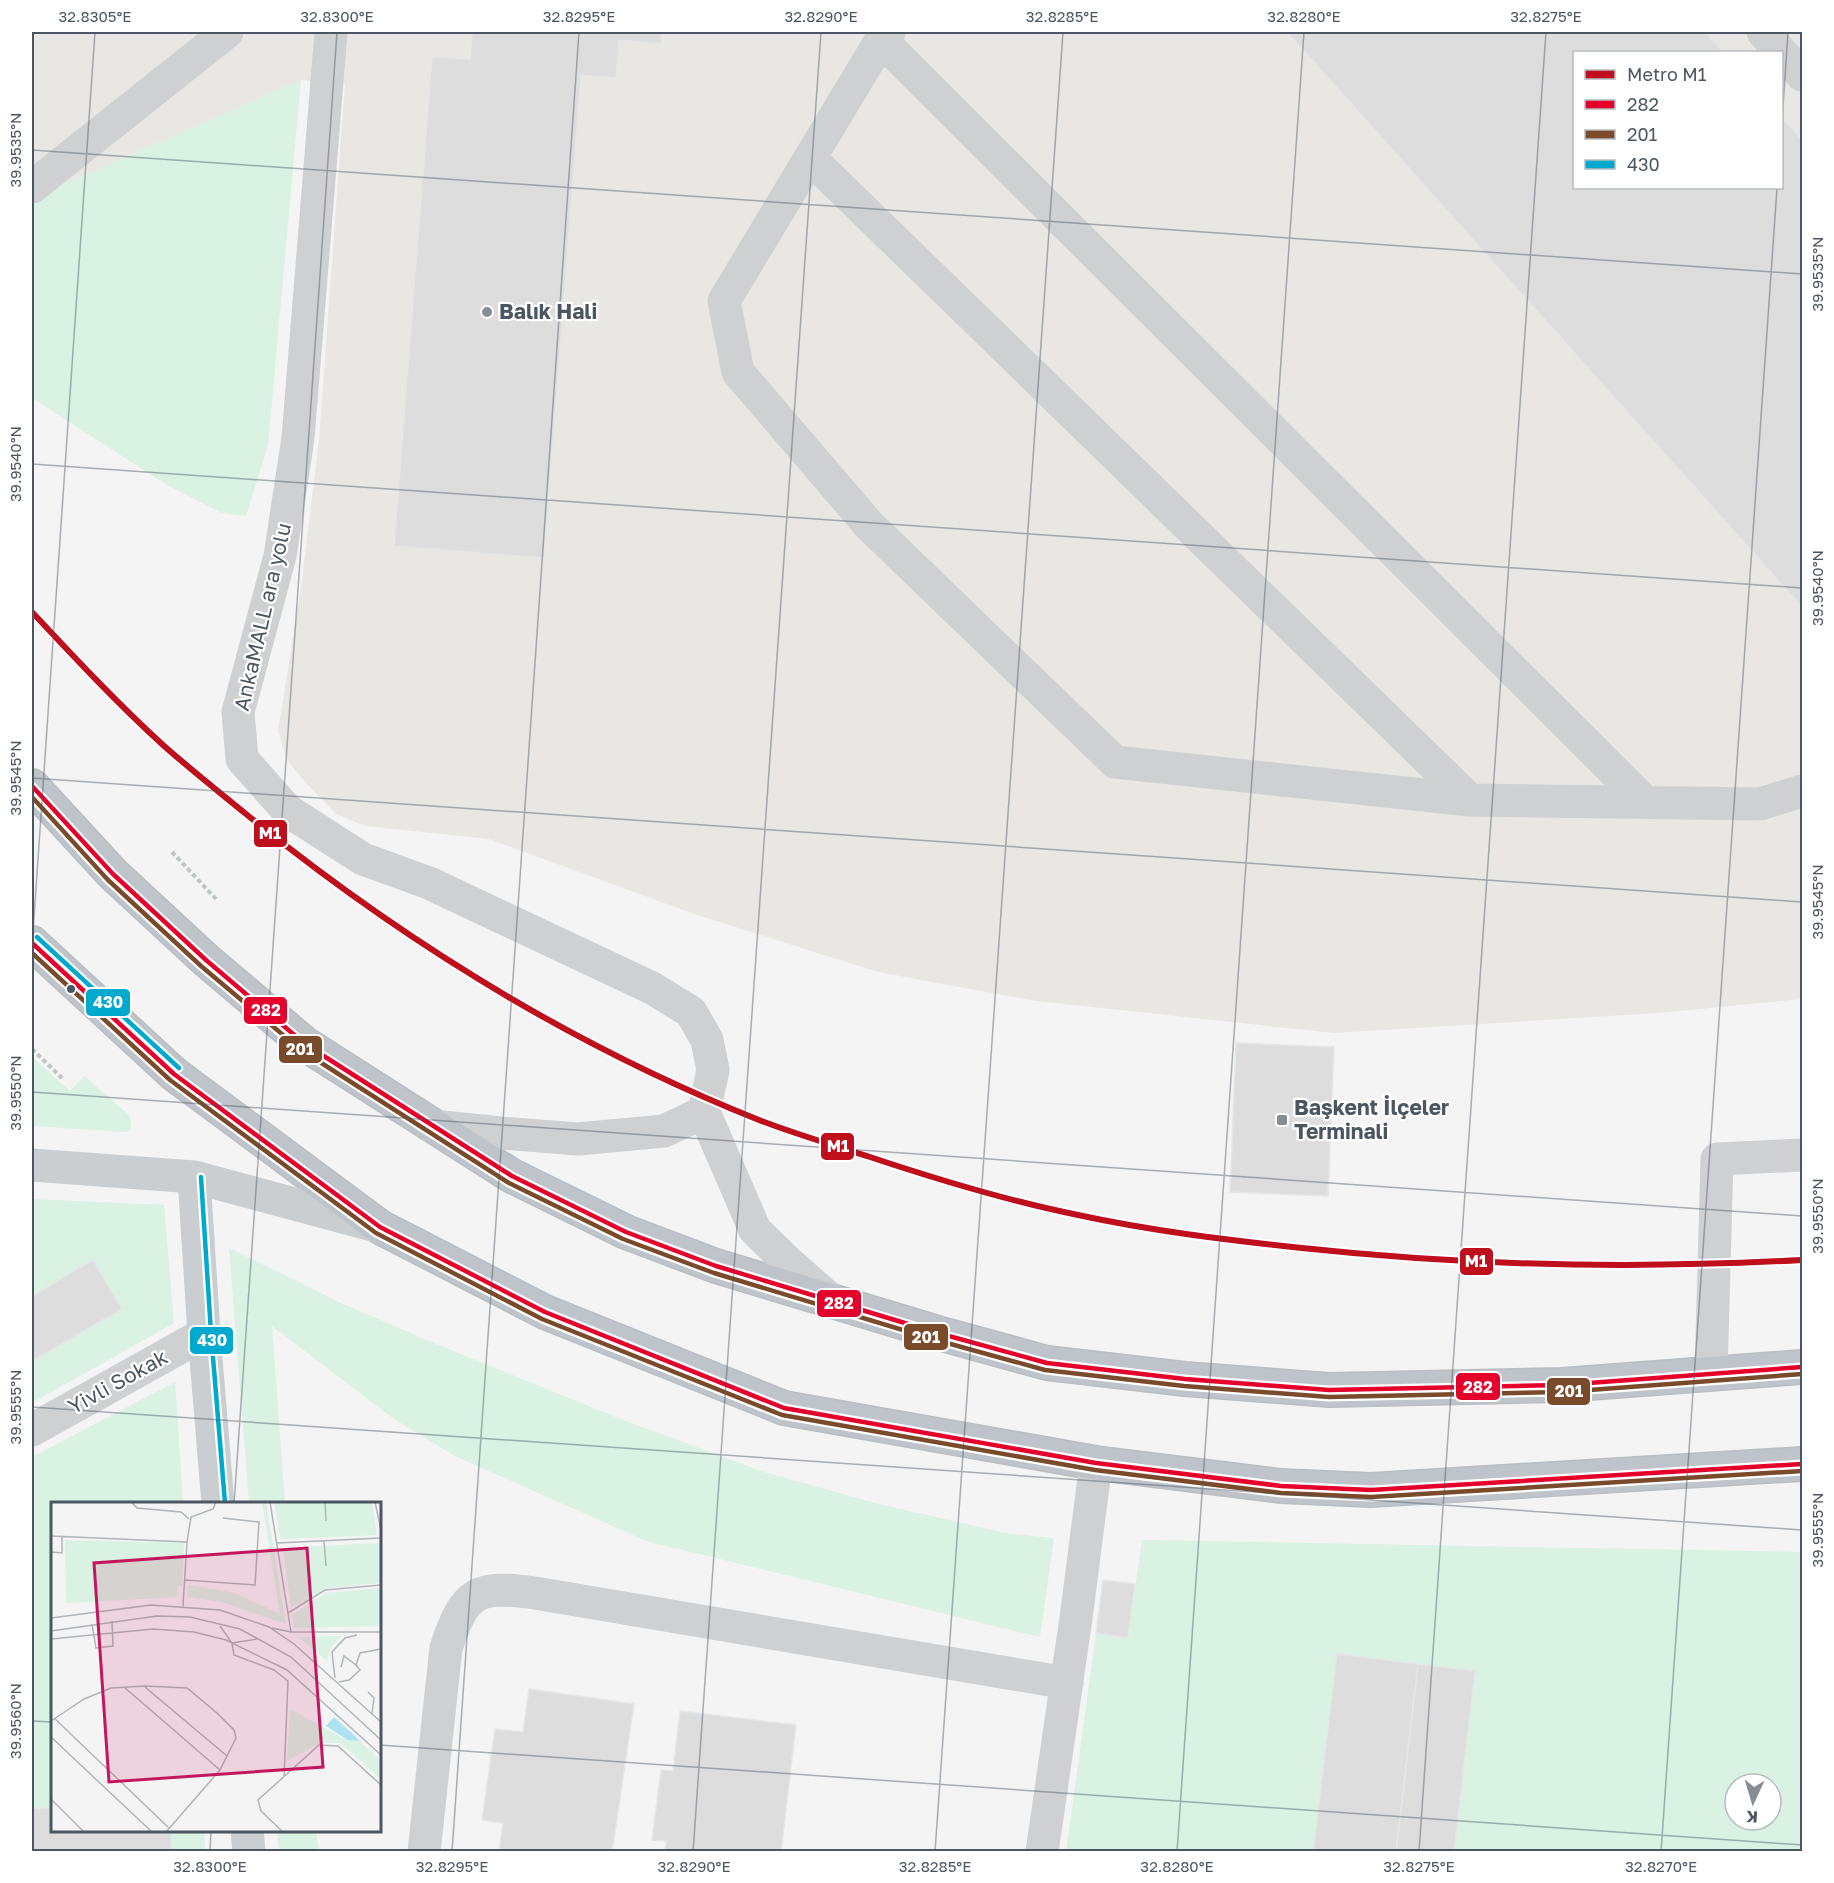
<svg xmlns="http://www.w3.org/2000/svg" width="1834" height="1883" font-family="'Golos Text',sans-serif">
	<style>
		.commercial { fill: #e8e7e3; fill-rule: evenodd }
		.green { fill: #d9f2e3; fill-rule: evenodd }
		.building { fill: #ddddde; stroke: #e5e6e7; stroke-width: 1.5 }
		.lines { fill: none; stroke-linecap: round; stroke-linejoin: round }
		.highway-casing { stroke: #b9bec3; stroke-width: 36 }
		.path { stroke: #bcc7c4; stroke-width: 4; stroke-dasharray: 4.5 3; stroke-linecap: butt }
		.minor { stroke: #ced0d2; stroke-width: 33 }
		.major { stroke: #caced1; stroke-width: 33 }
		.highway { stroke: #bec4c9; stroke-width: 33 }
		.bus-1-casing { stroke: #fff; stroke-width: 9 }
		.bus-2-casing { stroke: #fff; stroke-width: 9 }
		.bus-3-casing { stroke: #fff; stroke-width: 9 }
		.bus-1 { stroke: #e4002b; stroke-width: 4.5 }
		.bus-2 { stroke: #7a4b2a; stroke-width: 4.5 }
		.bus-3 { stroke: #00a9ce; stroke-width: 4.5 }
		.metro-1-casing { stroke: #fff; stroke-width: 10 }
		.metro-1 { stroke: #bf0e1c; stroke-width: 6 }
		.ticks { fill: none; stroke: #4a5661; stroke-width: 1.5; stroke-opacity: 0.45 }
		.poi-dot { fill: #868d94; stroke: #fff; stroke-width: 2 }
		.bus-dot { fill: #4a5661; stroke: #fff; stroke-width: 2 }
		.labels { text-anchor: middle; stroke-width: 4.5; stroke-linejoin: round; paint-order: stroke }
		.poi-label { font-size: 21px; font-weight: bold; fill: #4a5661; stroke: #fff; text-anchor: start }
		.street-label { font-size: 21px; fill: #4a5661; stroke: #fff }
		.inset-road { fill: none; stroke: #b0b5b9; stroke-width: 1.5 }
		.view { fill: #c2185b; fill-opacity: 0.15; stroke: #c2185b; stroke-width: 3 }
		.inset-edge { fill: none; stroke: #4a5661; stroke-width: 3 }
		.line-badge { stroke: #fff; stroke-width: 2 }
		.badge-label { font-size: 16px; text-anchor: middle; font-weight: bold; fill: #fff }
		.neatline { fill: none; stroke: #4a5661; stroke-width: 2 }
		.ticks-label { font-size: 15px; text-anchor: middle; fill: #4a5661 }
	</style>
	<rect width="100%" height="100%" fill="#f4f4f4"/>
	<path class="commercial" d="M32,32h1770v967l-144,14 -324,20 -298,-32 -158,-29 -184,-58 -205,-75 -124,-13 -29,-12 -31,-32 -18,-22 -9,-29 23,-144 18,-147 26,-357 -44,-3 -269,118zM1574,52h208v136h-208z"/>
	<path class="green" d="M301,80l-33,365 -22,71 -24,-3 -55,-28 -135,-87v-200z
		M32,1057l38,34 14,-15 44,38 3,7 -1,9 -4,2 -94,-6z
		M32,1199l132,6 10,118 -142,80z
		M229,1248l110,54 90,39 189,77 146,54 115,32 131,30 44,4 -14,99 -394,-96 -191,-85 -61,-37 -122,-93 13,177h-36z
		M175,1382l8,121 -131,1v326l152,1 1,20 -173,1v-395z
		M1142,1540l660,12v299l-736,1 30,-219 32,5zM1735,1784h36v36h-36z
		M277,1831h39l3,20h-40z"/>
	<path class="building" d="M472,32h190l-1,12 -42,-4 -3,38 -35,-3 -37,483 -150,-12 38,-489 38,2z
		M1287,32h418l19,20h-150v136h208v-71l20,23v467z
		M1236,1043l98,4 -6,149 -98,-4z
		M93,1260l29,49 -90,52v-65z
		M1103,1580l32,4 -7,54 -32,-5z
		M1337,1654l81,10 -22,188h-83z
		M1418,1664l57,7 -21,181h-58z
		M529,1689l105,15 -22,148h-113l4,-29 -21,-3 13,-91 28,3z
		M680,1711l116,14 -15,127h-116l1,-11 -14,-1 9,-70 12,1z
		M32,1808h20v22h119v22h-139z"/>
	<g class="lines">
		<g class="highway-casing">
			<path id="highway" d="M32,786l81,88 93,86 99,84 207,132 114,56 90,34 222,67 109,30 138,16 144,11 233,-5 240,-18
				M32,943l142,131 206,153 165,85 239,96 312,55 185,23 90,4 431,-26"/>
		</g>
		<path class="path" d="M172,852l44,47
			M32,1049l30,29"/>
		<path class="minor" d="M331,32l-33,406 -18,118 -42,156 4,47 46,52 75,48 66,24 223,105 39,24 16,28 6,30 -9,42
			M889,32l-8,8 -157,261 14,71 131,153 246,237 355,38 290,4 42,-13
			M1763,32l39,43
			M881,40l764,762
			M810,158l660,642
			M32,187l195,-155
			M704,1112l51,118 35,34 42,37
			M433,1126l68,7 77,6 86,-8 40,-19
			M1711,1374l6,-215 85,-4
			M32,1430l172,-96
			M424,1852l22,-204c19,-57 30,-63 89,-55l532,90
			M1042,1852l34,-234 20,-155"/>
		<path class="major" d="M32,1165l162,12 186,50
			M194,1177l10,157 14,170
			M247,1830l2,22"/>
		<use href="#highway" class="highway"/>
		<g class="bus-1-casing">
			<path id="bus-1" d="M32,786l81,88 93,86 99,84 207,132 114,56 90,34 222,67 109,30 138,16 144,11 233,-5 240,-18
				M32,943l142,131 206,153 165,85 239,96 312,55 185,23 90,4 431,-26"/>
		</g>
		<g class="bus-2-casing">
			<path id="bus-2" d="M32,797l76,83 93,86 100,84 208,133 114,56 91,34 222,67 109,30 139,16 145,11 234,-5 239,-18
				M32,953l138,127 206,153 166,86 240,96 313,55 186,23 90,4 431,-26"/>
		</g>
		<g class="bus-3-casing">
			<path id="bus-3" d="M37,937l142,131
				M201,1177l10,156 14,170"/>
		</g>
		<use href="#bus-1" class="bus-1"/>
		<use href="#bus-2" class="bus-2"/>
		<use href="#bus-3" class="bus-3"/>
		<g class="metro-1-casing">
			<path id="metro-1" d="M32,612c42,45 85,91 131,133 27,24 55,46 83,69 154,125 327,232 513,306 36,14 74,25 111,37 69,23 138,44 208,58 74,16 149,25 224,33 167,18 333,21 500,12"/>
		</g>
		<use href="#metro-1" class="metro-1"/>
	</g>
	<path class="ticks" d="M1782,122l6,-90M32,150l1770,124M32,464l1770,124M32,778l1770,124M32,946l63,-914M32,1092l1770,124M32,1407l1770,123M234,1504l103,-1472M32,1721l20,1M380,1745l1422,100M210,1852l1,-22M452,1852l127,-1820M693,1852l128,-1820M935,1852l128,-1820M1177,1852l127,-1820M1419,1852l127,-1820M1661,1852l116,-1664"/>
	<g class="poi-dot">
		<circle cx="487" cy="312" r="6"/>
		<rect x="1276" y="1114" width="12" height="12" rx="3"/>
	</g>
	<circle class="bus-dot" cx="71" cy="989" r="5"/>
	<g class="labels">
		<g class="poi-label">
			<text x="499" y="319">Balık Hali</text>
			<text x="1294" y="1115">Başkent İlçeler<tspan x="1294" dy="24">Terminali</tspan></text>
		</g>
		<g class="street-label">
			<text transform="translate(263 617) rotate(-77)" y="7">AnkaMALL ara yolu</text>
			<text transform="translate(118 1382) rotate(-29)" y="7">Yivli Sokak</text>
		</g>
	</g>
	<g transform="translate(51 1502)">
		<rect width="330" height="330" fill="#f4f4f4"/>
		<path d="M211,0h4l20,122 -64,-22 -35,-5 1,-12 47,8 45,21zM223,0h98l5,33 -97,4zM14,38l119,3 -2,43h-4l-1,11 -111,6zM330,41v40l-54,5 -36,20 -8,-60zM330,86v38l-87,2 -2,-13 34,-22zM291,134l-11,11 -4,14 -29,-24zM239,207l51,28 19,4 21,20v18l-41,-36h-20l-33,18z" fill="#d9f2e3"/>
		<path d="M283,215l20,18 6,6 -12,-1 -22,-14z" fill="#aee2f0"/>
		<path class="inset-road" d="M80,0l6,6 44,4 8,7M219,0l21,130M274,0l1,19M324,0l6,28M0,34l136,6 -4,64M273,39l2,25M136,40l4,-25 22,-8 3,-7M226,41l104,-5M0,50l11,1v-17M134,78l70,5 4,-63 -36,-4M237,111l37,-23 56,-5M0,116l100,-13 69,5 49,17 25,17 87,78M41,122l4,24 17,-2 -1,-25M169,124l12,17 2,12 40,15 14,11 -4,96M221,126l19,4h90M0,129l106,-15 33,1 50,12 51,28 90,83M0,137l102,-10 41,3 32,8 61,30 94,85M181,141l25,-4M290,165l3,-11 12,9M284,176l-3,-26 13,-14 12,-3M288,180l10,-2 11,-10 -4,-5 4,-12 21,-4M73,185l96,83M94,185l82,69M317,190l6,6 -2,16M3,216l115,110M0,219l33,-22 27,-11 34,-2 42,2 30,25 17,17 2,8 -16,32 -54,62M0,235l101,95M0,297l33,33M232,330l-22,-21 -3,-11 61,-55 19,1 43,39"/>
		<path class="view" d="M256,46l16,219 -214,15 -15,-219z"/>
		<rect width="330" height="330" class="inset-edge"/>
	</g>
	<g class="line-badge">
		<rect x="253" y="819" width="35" height="29" rx="6" fill="#bf0e1c"/>
		<rect x="85" y="988" width="46" height="29" rx="6" fill="#00a9ce"/>
		<rect x="243" y="996" width="45" height="29" rx="6" fill="#e4002b"/>
		<rect x="278" y="1035" width="45" height="29" rx="6" fill="#7a4b2a"/>
		<rect x="820" y="1132" width="35" height="29" rx="6" fill="#bf0e1c"/>
		<rect x="1459" y="1247" width="35" height="29" rx="6" fill="#bf0e1c"/>
		<rect x="816" y="1289" width="46" height="29" rx="6" fill="#e4002b"/>
		<rect x="903" y="1323" width="46" height="28" rx="6" fill="#7a4b2a"/>
		<rect x="189" y="1326" width="45" height="29" rx="6" fill="#00a9ce"/>
		<rect x="1455" y="1372" width="46" height="29" rx="6" fill="#e4002b"/>
		<rect x="1546" y="1377" width="45" height="29" rx="6" fill="#7a4b2a"/>
	</g>
	<g class="badge-label">
		<text x="270" y="839">M1</text>
		<text x="108" y="1008">430</text>
		<text x="266" y="1016">282</text>
		<text x="300" y="1055">201</text>
		<text x="838" y="1152">M1</text>
		<text x="1476" y="1267">M1</text>
		<text x="839" y="1309">282</text>
		<text x="926" y="1343">201</text>
		<text x="212" y="1346">430</text>
		<text x="1478" y="1393">282</text>
		<text x="1569" y="1397">201</text>
	</g>
	<rect width="1834" height="1883" fill="none" stroke="#ffffff" stroke-width="66"/>
	<rect x="1573" y="51" width="210" height="138" fill="#ffffff" stroke="#b7bbc0" stroke-width="1.5"/>
	<rect x="1585" y="70" width="30" height="9" fill="#bf0e1c" stroke="#b7bbc0" stroke-width="1.5"/>
	<text x="1627" y="81" font-size="18" fill="#4a5661">Metro M1</text>
	<rect x="1585" y="100" width="30" height="9" fill="#e4002b" stroke="#b7bbc0" stroke-width="1.5"/>
	<text x="1627" y="111" font-size="18" fill="#4a5661">282</text>
	<rect x="1585" y="130" width="30" height="9" fill="#7a4b2a" stroke="#b7bbc0" stroke-width="1.5"/>
	<text x="1627" y="141" font-size="18" fill="#4a5661">201</text>
	<rect x="1585" y="160" width="30" height="9" fill="#00a9ce" stroke="#b7bbc0" stroke-width="1.5"/>
	<text x="1627" y="171" font-size="18" fill="#4a5661">430</text>
	<g transform="translate(1753 1802) rotate(184)"><circle r="28" fill="#ffffff" stroke="#b7bbc0" stroke-width="1.5"/>
	<path d="M0-4.5L10 22L0 15L-10 22Z" fill="#868d94"/>
	<text y="-9" font-size="16" font-weight="bold" text-anchor="middle" fill="#4a5661">K</text>
	</g>
	<rect x="33" y="33" width="1768" height="1817" class="neatline"/>
	<g class="ticks-label">
		<text x="95" y="22">32.8305°E</text>
		<text x="337" y="22">32.8300°E</text>
		<text x="579" y="22">32.8295°E</text>
		<text x="821" y="22">32.8290°E</text>
		<text x="1062" y="22">32.8285°E</text>
		<text x="1304" y="22">32.8280°E</text>
		<text x="1546" y="22">32.8275°E</text>
		<text transform="translate(16 150) rotate(-90)" y="5">39.9535°N</text>
		<text transform="translate(1818 274) rotate(-90)" y="5">39.9535°N</text>
		<text transform="translate(16 464) rotate(-90)" y="5">39.9540°N</text>
		<text transform="translate(1818 588) rotate(-90)" y="5">39.9540°N</text>
		<text transform="translate(16 778) rotate(-90)" y="5">39.9545°N</text>
		<text transform="translate(1818 902) rotate(-90)" y="5">39.9545°N</text>
		<text transform="translate(16 1093) rotate(-90)" y="5">39.9550°N</text>
		<text transform="translate(1818 1216) rotate(-90)" y="5">39.9550°N</text>
		<text transform="translate(16 1407) rotate(-90)" y="5">39.9555°N</text>
		<text transform="translate(1818 1530) rotate(-90)" y="5">39.9555°N</text>
		<text transform="translate(16 1721) rotate(-90)" y="5">39.9560°N</text>
		<text x="210" y="1872">32.8300°E</text>
		<text x="452" y="1872">32.8295°E</text>
		<text x="694" y="1872">32.8290°E</text>
		<text x="935" y="1872">32.8285°E</text>
		<text x="1177" y="1872">32.8280°E</text>
		<text x="1419" y="1872">32.8275°E</text>
		<text x="1661" y="1872">32.8270°E</text>
	</g>
</svg>
